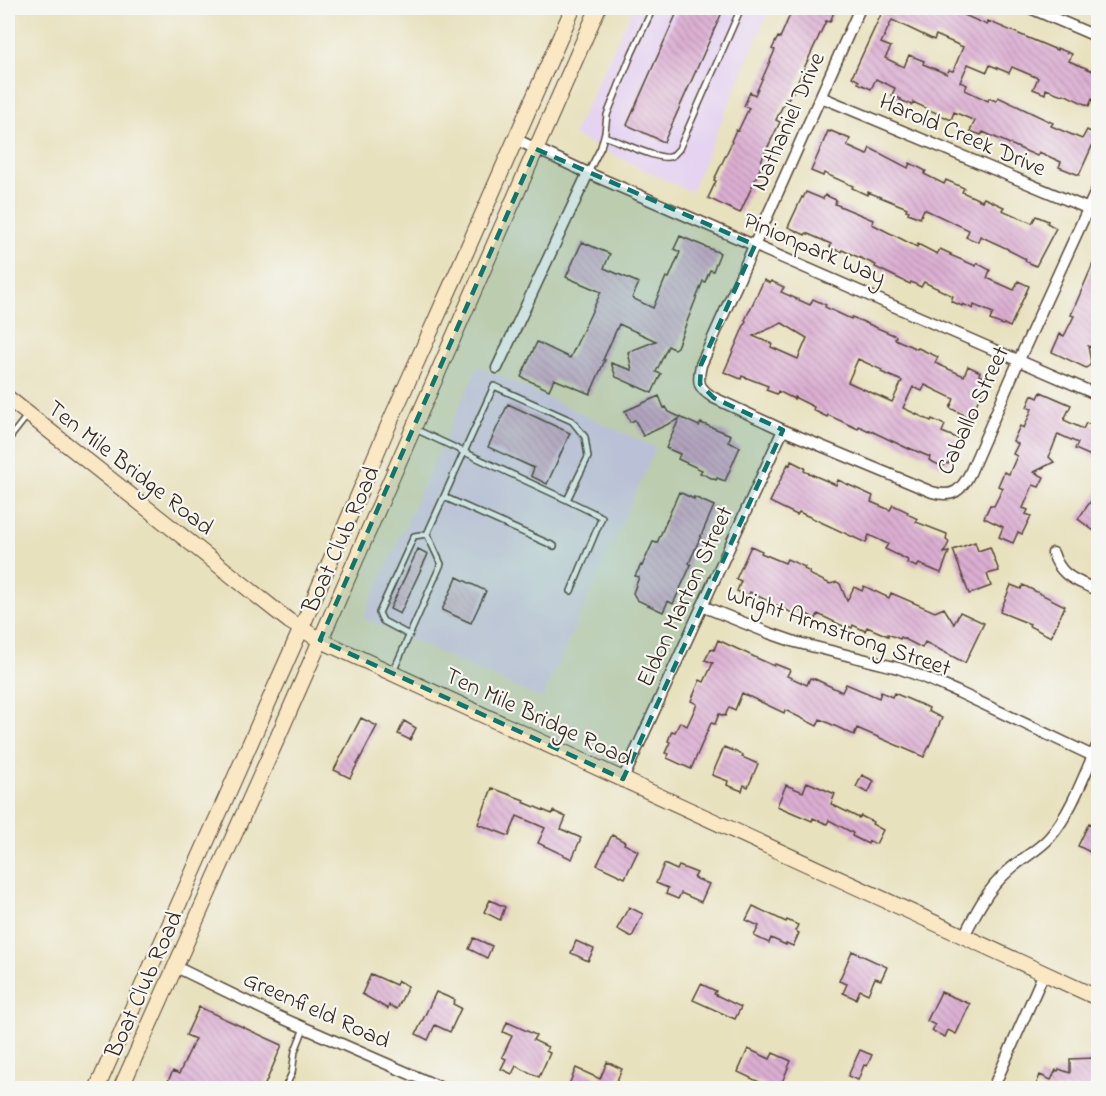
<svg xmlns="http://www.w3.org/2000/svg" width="1106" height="1096" font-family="'Indie Flower',sans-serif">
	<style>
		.built { fill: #e5d3f1 }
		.building { fill: url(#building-back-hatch); fill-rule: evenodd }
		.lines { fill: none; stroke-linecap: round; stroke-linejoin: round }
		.lane-casing { stroke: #554536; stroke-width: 8 }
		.street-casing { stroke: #554536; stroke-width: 13 }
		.secondary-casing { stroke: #554536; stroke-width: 17 }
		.lane { stroke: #fff; stroke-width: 5 }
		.street { stroke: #fff; stroke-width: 10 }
		.secondary { stroke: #fae7c3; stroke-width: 15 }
		.marked { fill: #0f766e; fill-opacity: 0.2; stroke: #0f766e; stroke-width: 4.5; stroke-dasharray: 12 8; stroke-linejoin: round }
		.labels { text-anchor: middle; stroke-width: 4.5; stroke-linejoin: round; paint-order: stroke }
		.street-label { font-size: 24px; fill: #3b2a1e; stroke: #f6f6f2 }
	</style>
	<defs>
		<pattern id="building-back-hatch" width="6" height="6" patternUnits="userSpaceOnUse" patternTransform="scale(1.5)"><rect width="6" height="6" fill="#dcafd3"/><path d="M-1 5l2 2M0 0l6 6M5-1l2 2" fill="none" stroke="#b48fab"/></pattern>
	</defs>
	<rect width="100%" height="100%" fill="#f6f6f2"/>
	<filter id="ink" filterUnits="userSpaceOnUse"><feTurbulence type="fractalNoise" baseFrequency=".0167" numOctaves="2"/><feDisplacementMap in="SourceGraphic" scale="12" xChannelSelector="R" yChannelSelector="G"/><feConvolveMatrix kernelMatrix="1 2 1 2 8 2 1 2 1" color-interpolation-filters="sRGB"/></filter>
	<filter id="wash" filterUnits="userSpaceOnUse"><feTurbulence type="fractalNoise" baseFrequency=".008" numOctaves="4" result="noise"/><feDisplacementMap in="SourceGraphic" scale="24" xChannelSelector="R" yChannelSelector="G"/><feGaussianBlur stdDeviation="1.35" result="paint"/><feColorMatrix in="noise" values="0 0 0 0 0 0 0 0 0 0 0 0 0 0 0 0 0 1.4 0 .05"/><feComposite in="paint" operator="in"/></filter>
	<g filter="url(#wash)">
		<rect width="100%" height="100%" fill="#e8e1be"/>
		<path class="built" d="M633,8h137l-79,184 -118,-57z
			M478,366l178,82 -114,251 -179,-81z"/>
		<g id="blocks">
			<path class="building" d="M679,8h45l-60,134 -37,-17z
				M793,8h32l9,4 -4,10 -4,-1 -33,71 -1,-1 -4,9 -2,-1 -10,21 4,2 -19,39 2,1 -23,51 -32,-15 8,-17 -2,-1 18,-38 -1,-1 5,-11 2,1 11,-23 -5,-2 6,-14 5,3 20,-45 -3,-1 6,-12 2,1z
				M884,8h75l7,3 -2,4 23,10 1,-4 69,29v-2l15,6 -3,7 29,12v29l-6,-3 -3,7 -25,-12 -2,1 -16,-6 -1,5 -12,-5 5,-11 -26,-11 -3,6 -19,-8 -3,7 -19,-8 -8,18 7,3 -2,5 23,11 1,-3 7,3 2,-4 55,26 -2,3 31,13 5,-9 10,5 -18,40 -20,-8 2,-5 -22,-10 -2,4 -54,-24 -2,3 -11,-4 5,-10 -21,-9 -3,8 -38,-18 -1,3 -12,-5 1,-1 -9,-4 3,-7 -19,-9 -5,10 -13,-6 1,-2 -7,-4zM892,20l42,20 2,-5 27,12 -10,24 -4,-1 -2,4 -24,-10 1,-3 -15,-6 -5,12 -19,-9 6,-11 -10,-4z
				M828,131l2,1 1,-1 19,8 -3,7 20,9 3,-7 38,20 2,-5 16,8 -2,3 20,10 2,-4 18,8 -2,4 20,9 2,-3 20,9 -2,3 30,13 4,-7 12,5 -1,2 9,5 -20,38 -11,-5 1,-2 -18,-9v-1l-28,-13 -2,6 -12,-5 3,-7 -45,-21 -4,9 -12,-5 1,-2 -3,-1 1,-2 -39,-16 -1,3 -15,-7 1,-2 -29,-13 -1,3 -12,-5z
				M806,192l17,7 2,-4 11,5 -1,4 38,16 -1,4 45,23 1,-3 19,10 3,-5 11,5 -1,1 26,11 1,-3 13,7 -3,8 27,12 4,-9 11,5 -19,41 -6,-3 -1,1 -13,-5 3,-7 -19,-8 -1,4 -10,-5 -1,2 -11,-5 2,-5 -29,-14 -3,5 -10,-5 -1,2 -35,-17 1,-2 -11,-5 -23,-10 -1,2 -11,-5 1,-3 -25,-11 -1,2 -17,-8 14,-30 1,1z
				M680,236l40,17 -7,18 -3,-1 -5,12 -2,-1 -26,66 -3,2 -6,-3 -12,26 5,2 -9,19 -36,-16 -5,-14 21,7 -4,-18 28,-11 -37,-17 -16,36h2l-15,34 -36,-15 -5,11 -28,-13 16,-35 33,16 31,-66 -35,-15 16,-35 28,12 -6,14 35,15 -7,15 21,10 13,-31 3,1 11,-26 -6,-3z
				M1098,252v97l-10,-3 3,16 -1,3 -4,3 -34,-16 8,-18 4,2 10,-20 -3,-1z
				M764,280l6,3 1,-2 13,6 -3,5 29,13 3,-6 13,6 -1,2 26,12 1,-2 44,19 -1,3 22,10 1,-1 20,9 -3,6 29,13 4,-10 12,6 -1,3 9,4 -18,39 -20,-10 4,-9 -29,-14 -3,6 -9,-4 -10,21 28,13 1,-2 13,6 -3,7 17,7 -11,25 -3,-1 -2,4 -14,-7 1,-3 -21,-9v1l-40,-19v1l-10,-5 -1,3 -30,-14 -1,2 -14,-7 1,-3 -20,-10v2l-16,-8 -1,3 -11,-4 2,-4 -26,-10 -1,3 -17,-7 22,-51 -1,-1zM782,323l25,15 -9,21 -27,-12 1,-3 -19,-8zM858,359l24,11 -1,2 21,9 -10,21 -44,-20z
				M1041,392l30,13 -7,15 19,9 3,-6 12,5v31l-23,-10 3,-6 -20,-9 -9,23 5,5 -20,10 10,5 -5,10 -6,-2 -10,23 5,2 -2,4 5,2 -9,18 -4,-2 -5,11 -14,-6 4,-10 -19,-9 6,-13 4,1 9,-18 -5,-2 6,-14 5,2 8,-18 -4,-2 5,-10 -5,-3 7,-15 4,2 8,-19 -5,-2 5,-12 6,3z
				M659,396l5,12 2,-1 3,5 30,14 2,-3 30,12 -3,7 12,5 -15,34 -8,-3 -1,2 -16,-7 2,-3 -24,-11 2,-5 -14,-6 13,-29 -36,17 -8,-16 -5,2 -5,-11z
				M508,404l62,29 -23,51 -16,-8 3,-8 -46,-21z
				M791,461l14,7 -1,3 32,14 2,-5 35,16 -2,6 19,8 3,-5 15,7 -1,2 11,5 -2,3 31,12 -1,6 3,2 -5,11 5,-1 -8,21 -22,-9 -2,3 -10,-4 1,-3 -23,-11 3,-5 -19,-9 -3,8 -67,-31 -2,3 -27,-13 18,-38 2,1z
				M1098,491v43l-20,-15z
				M679,492l15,7v-2l20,9 -25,57 2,2 -18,39 -5,-3 -5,11 -26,-12 -4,-7 6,-16 -4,-1 6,-11 1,1 11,-24 4,1z
				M975,542l3,9 12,-4 9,24 -12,3 4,12 -22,8 -16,-44z
				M751,546l11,5 -1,2 24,10 2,-4 18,8 -1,2 6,3 -1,2 21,10 7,-2 3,2 7,17 7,-14 8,4 2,-5 25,12 2,-5 44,19 9,-4 10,16 6,-12 24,11 -19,40 -40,-21 -3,6 -21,-11 -1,2 -12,-5v2l-21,-9 -2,4 -12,-6 -1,3 -4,-2 -1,2 -29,-14 -2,5 -20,-11 -2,6 -44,-22 -2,4 -11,-5 4,-10 -5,-2z
				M418,549l10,5 -28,60 -10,-5z
				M457,577l29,14 -15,32 -29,-13z
				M1011,585l10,4 2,-4 42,21 -14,31 -22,-11 1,-2 -30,-12z
				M718,640l56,26 1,-2 15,6 -3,6 20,9 3,-7 5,2v-1l27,13 4,-8 33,14 2,-6 11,5 2,-4 35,15 -1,3 14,7 -18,39 -67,-29 -3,7 -34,-16 -3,7 -32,-16 -1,3 -42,-20 -7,17 -6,-3 -4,9 -6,-2 -4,10 -4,-1 -20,46 -24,-11 2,-4 -4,-1 5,-11 -2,-1 4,-10 3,1 5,-10 7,4 10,-22 -6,-3 9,-21 4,2 9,-19 -8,-3 6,-11 3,1z
				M361,718l16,8 -27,52 -16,-8z
				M404,721l12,7 -6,12 -12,-6z
				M724,747l19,8 -1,2 16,7 -10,23 -4,-2 -2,6 -15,-6 1,-4 -16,-6z
				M862,775l12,6 -6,12 -12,-6z
				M807,782l28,12 -4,10 28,14 2,-2 12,6 -1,2 11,6 -7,14 -7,-3 -1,3 -16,-8 1,-3 -24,-13 -2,4 -14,-6 -1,3 -35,-15 9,-21 17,7z
				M492,788l32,12 -1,2 29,12 1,-3 13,6 -5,12 20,9 -9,21 -34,-16 7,-15 -28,-12 -8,20 -31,-12z
				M1089,823l9,5v28l-20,-10z
				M612,835l13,7 -1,2 14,7 -13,27 -28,-13z
				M664,864l13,6 2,-4 18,7 -3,5 15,6 -8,18 -20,-9 -3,6 -12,-5 2,-6 -12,-5z
				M490,900l15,7 -5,13 -16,-8z
				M753,906l33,16 1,-2 11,5 -3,6 4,2 -6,13 -7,-3v2l-15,-7 -2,5 -15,-7 5,-10 -13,-6z
				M629,907l14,7 -11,23 -15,-8z
				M474,938l18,8 -5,12 -18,-9z
				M576,941l18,8 -6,12 -17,-8z
				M852,951l35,16 -6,13 -6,-2 -7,16 -8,-4 -4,9 -13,-6 4,-9 -8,-3z
				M371,974l25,11 2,-4 10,5 -11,23 -8,-4 -1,4 -26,-15z
				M701,984l15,7 -2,3 27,13 -6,12 -42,-19z
				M436,992l19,8 -2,4 8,4 -11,24 -15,-7 -7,15 -12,-6z
				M941,992l29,12 -14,30 -8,-4 -3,7 -13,-6 3,-6 -8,-4z
				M199,1007l83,38 -19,44h-91l1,-3 -6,-3 6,-12 6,3 16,-35 -9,-4z
				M507,1022l29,13 -3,5 15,7 -2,4 4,2 -11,24 -23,-11 -4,8 -11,-5 5,-10 -4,-2 10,-21 -9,-4z
				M748,1049l22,10 3,-6 18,8 -12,28h-5l-36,-17z
				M860,1050l12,5 -5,11 -3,-1 -6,15 -10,-4z
				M1094,1058l1,14 3,-2v15l-5,4h-49l-8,-4 4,-10 11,5 5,-10 2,1 1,-2 11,4v-14z
				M607,1062l15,7 -7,16 7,4h-55l9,-21 24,11z"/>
		</g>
	</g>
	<g filter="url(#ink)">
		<use href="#blocks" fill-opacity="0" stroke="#554536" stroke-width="1.5"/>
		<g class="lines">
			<g class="lane-casing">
				<path id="lane" d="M604,136c13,4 58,27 68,20 3,-2 5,-5 7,-7l62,-141
					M588,173l13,-26 4,-15 2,-17 25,-62 21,-45
					M415,429l152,71
					M8,440l19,-24
					M444,497l110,49
					M409,635l-26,-14 -4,-8 35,-77 13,-2
					M393,672l48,-108 -14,-30 67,-148 78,35 13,16 3,20 -21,43 35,17 -31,74
					M285,1088l7,-15 3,-22 9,-23"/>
			</g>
			<g class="street-casing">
				<path id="street" d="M860,8l-159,357c-4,18 -3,23 13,33l69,32 149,62c21,6 29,-1 38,-19l49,-113 79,-173
					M1030,8l68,29
					M821,97l268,112
					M515,139l73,34 510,222
					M497,368l91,-195
					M1053,553c8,25 24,27 45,38
					M702,606l67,27 26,9 103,26 25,9 35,15 135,64
					M623,779l160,-349
					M964,936c12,-24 23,-46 43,-64 13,-13 31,-21 43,-35 21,-24 35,-64 48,-93
					M176,967l99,48 167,73
					M993,1088l51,-115"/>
			</g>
			<g class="secondary-casing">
				<path id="secondary" d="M8,398l281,223 31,19 778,358
					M97,1088l204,-459 91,-212 67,-149 114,-260
					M121,1088l156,-349 321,-731"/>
			</g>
			<use href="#lane" class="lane"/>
			<use href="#street" class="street"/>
			<use href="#secondary" class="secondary"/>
		</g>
	</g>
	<path class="marked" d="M536,149l219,96 -54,120 -1,19 14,14 69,32 -160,349 -303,-139z"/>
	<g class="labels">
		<g class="street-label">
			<text transform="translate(787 121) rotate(-66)" y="8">Nathaniel Drive</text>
			<text transform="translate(963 134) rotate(23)" y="8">Harold Creek Drive</text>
			<text transform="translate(815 248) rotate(23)" y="8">Pinionpark Way</text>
			<text transform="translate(972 410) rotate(-65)" y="8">Caballo Street</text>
			<text transform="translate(131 467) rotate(38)" y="8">Ten Mile Bridge Road</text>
			<text transform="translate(340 539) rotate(-66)" y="8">Boat Club Road</text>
			<text transform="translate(684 596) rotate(-65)" y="8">Eldon Marton Street</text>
			<text transform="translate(839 630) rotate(19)" y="8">Wright Armstrong Street</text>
			<text transform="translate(539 716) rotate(25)" y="8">Ten Mile Bridge Road</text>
			<text transform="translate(143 984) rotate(-66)" y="8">Boat Club Road</text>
			<text transform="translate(317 1009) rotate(24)" y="8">Greenfield Road</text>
		</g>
	</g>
	<rect width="1106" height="1096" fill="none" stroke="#f6f6f2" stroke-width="30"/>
</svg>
